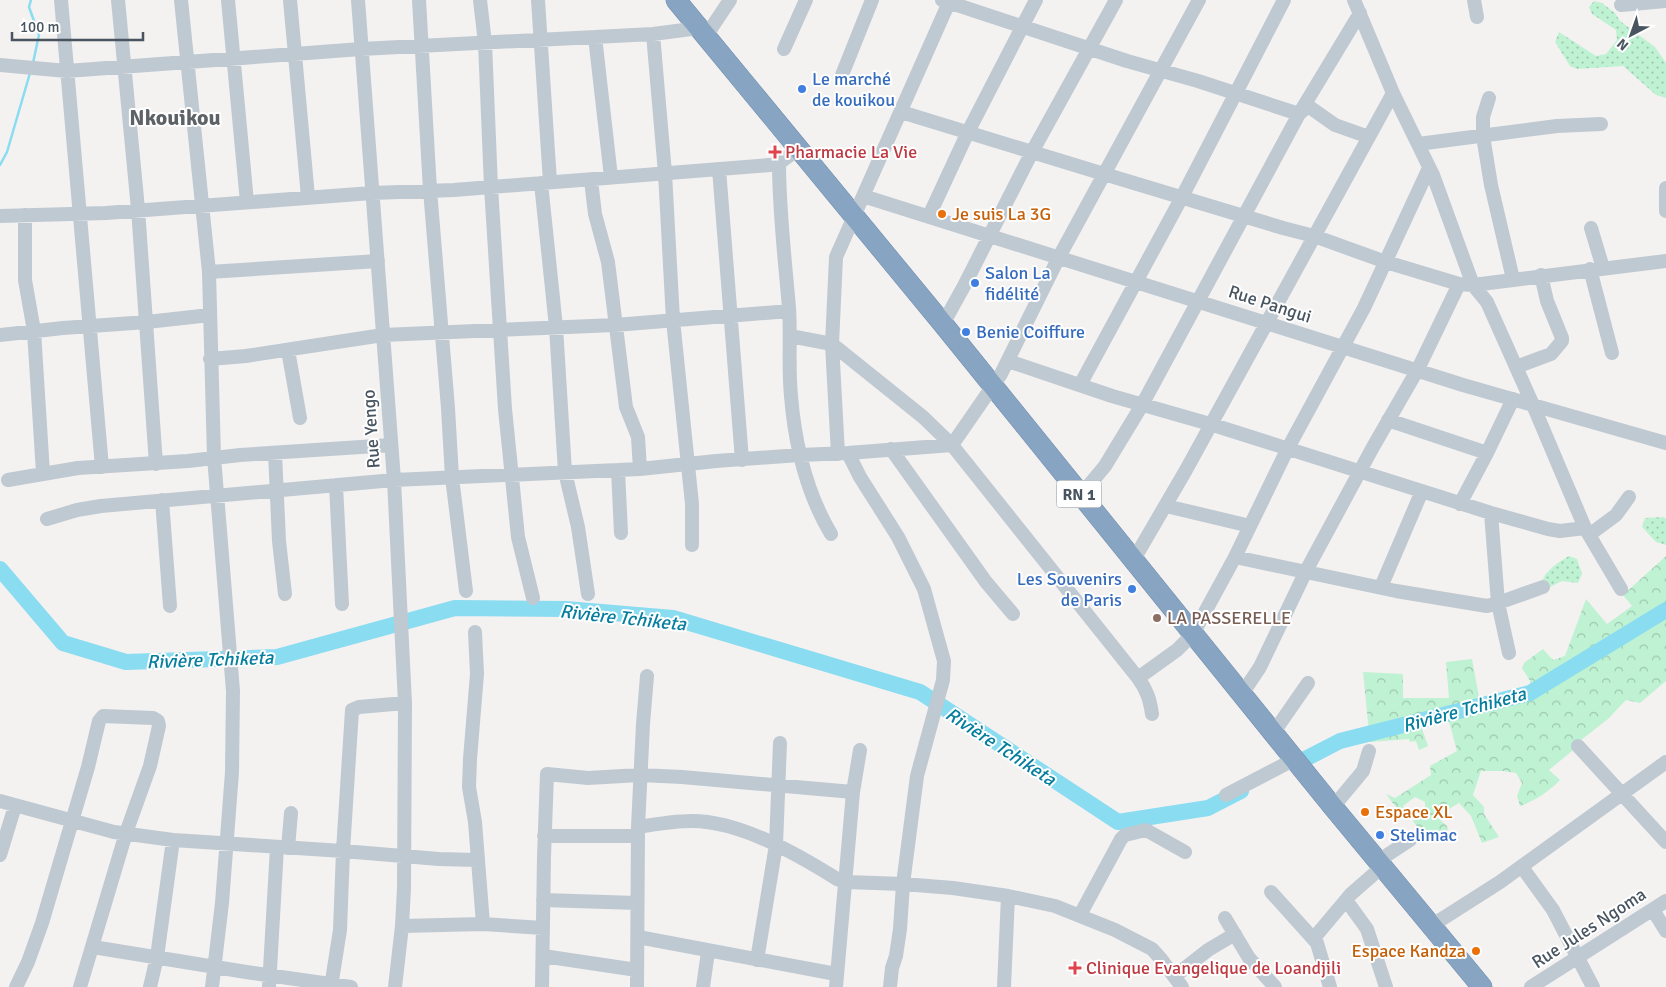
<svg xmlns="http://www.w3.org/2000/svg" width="1666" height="987" font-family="Signika,sans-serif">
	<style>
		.grass { fill: url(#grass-dots) }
		.forest { fill: url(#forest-crowns) }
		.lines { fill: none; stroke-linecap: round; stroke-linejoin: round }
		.stream { stroke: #8adcf1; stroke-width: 2.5 }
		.river { stroke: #8adcf1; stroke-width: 16 }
		.highway-casing { stroke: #728fae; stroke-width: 21 }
		.minor { stroke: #bfc9d1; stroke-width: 14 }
		.highway { stroke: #87a4c2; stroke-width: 20 }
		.shop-dot { fill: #3f7fe0; stroke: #fff; stroke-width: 2 }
		.health-dot { fill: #e0444e; stroke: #fff; stroke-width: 2 }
		.food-dot { fill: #e8710a; stroke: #fff; stroke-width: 2 }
		.education-dot { fill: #8d6e63; stroke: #fff; stroke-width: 2 }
		.labels { text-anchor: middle; stroke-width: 4; stroke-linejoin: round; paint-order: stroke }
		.shield { fill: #fff; stroke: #7f8890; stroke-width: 1 }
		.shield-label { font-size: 16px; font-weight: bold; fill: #485560 }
		.shop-label { font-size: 18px; fill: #366cbe; stroke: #fff; text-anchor: start }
		.health-label { font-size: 18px; fill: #be3a42; stroke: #fff; text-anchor: start }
		.food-label { font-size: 18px; fill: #c56008; stroke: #fff; text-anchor: start }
		.street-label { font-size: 18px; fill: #485560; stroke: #fff }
		.education-label { font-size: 18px; fill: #785e54; stroke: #fff; text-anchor: start }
		.water-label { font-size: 19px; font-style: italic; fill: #067e9e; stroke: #fff }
		.district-label { font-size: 22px; font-weight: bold; fill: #5d6267; stroke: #fff }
	</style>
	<defs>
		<pattern id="grass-dots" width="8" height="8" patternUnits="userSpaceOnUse" patternTransform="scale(1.25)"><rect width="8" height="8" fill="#bff2d3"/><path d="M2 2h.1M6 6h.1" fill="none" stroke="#9dc7af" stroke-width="1.8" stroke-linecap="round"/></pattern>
		<pattern id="forest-crowns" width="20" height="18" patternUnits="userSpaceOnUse" patternTransform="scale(1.25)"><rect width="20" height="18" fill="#bff2d3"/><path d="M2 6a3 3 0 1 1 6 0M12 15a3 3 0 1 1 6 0" fill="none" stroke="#9dc7af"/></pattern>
	</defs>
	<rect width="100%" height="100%" fill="#f4f1f1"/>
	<path class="grass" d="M1594,1l8,2 13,10 5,8 35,26 11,16v35l-10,-3 -33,-29 -46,3 -7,-3 -15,-24 4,-10 37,24 10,-2 11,-14 -1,-10 -24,-16 -3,-7z
		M1664,517l2,2v26l-10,-3 -14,-15 3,-9z
		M1569,556l8,3 5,15 -4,9 -16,-2 -16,8 -5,-3c2,-14 16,-23 28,-30z"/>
	<path class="forest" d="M1666,556v125l-26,22 -14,-3 -18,19 -27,21 -9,11 -23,19 11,10c-10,11 -27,22 -40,26l-3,-10 5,-13 -6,-10 -13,-2h-22l-8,24 11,12v7l15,23 -17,6 -11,-27 -12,-13 -12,7 -9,1 -2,5 11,10 1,8 -21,6 -14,-19 4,-4 2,3 6,-8v-10l-10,-5 -12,9 2,2 -4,6 -15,-20 9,4 36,-23 -1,-9 27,-15 -9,-33 -27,8 7,20 -9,4 -3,-9 -6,1 -1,-3 -39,3 -7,-70 40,2v24h46l-3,-36 26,-3 10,54 48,-17v-15l-8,-13 2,-5 19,-14 10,11 12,-4 21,-57 21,25 25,-18 -9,-11z"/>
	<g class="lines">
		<path class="stream" d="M31,0l-2,7 10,28 -6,28
			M0,165l7,-13 23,-79"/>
		<path class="river" d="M0,569l63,74 63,19 151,-5 178,-49 111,1 107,9 247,74 198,130 90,-14 33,-17
			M1305,759l35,-18 190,-48 136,-83"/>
		<g class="highway-casing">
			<path id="highway" d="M676,0l267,324 390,483 149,180"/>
		</g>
		<path class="minor" d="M61,0l41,467
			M118,0l20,209 18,255
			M181,0l28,272 5,185 19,234 -1,81 -10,131 -10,84
			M228,0l19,202
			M290,0l18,197
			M358,0l36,480 11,223 -1,185 -2,38 -7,61
			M419,0l11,190 18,218 4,69 14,114
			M480,0l5,43 6,144 14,222 13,128 15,61
			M538,0l12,182
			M942,0l185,61 71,20 101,33 9,-8 27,19 34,12
			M1354,0l39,93 40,82 40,110 14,17 46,103 52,123 36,61
			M1474,0l3,17
			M1621,5l45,-4
			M653,34l12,139 8,147 19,184v41
			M706,36l24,-36
			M595,37l16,140
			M784,49l22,-49
			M0,65l67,6 294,-22 292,-15 46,-6
			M842,75l30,-75
			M1489,98l-6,19v19l8,49 22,94
			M901,112l203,62 179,54 31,8 72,26 73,22 14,1 193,-24
			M1418,144l139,-18 44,-2
			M779,163c0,48 6,97 10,145 2,29 -1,59 2,88 4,49 15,96 40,138
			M719,169l23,291
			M591,180l4,34 13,48 18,145 12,30 2,32
			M541,183l15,144 9,145 13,55 10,67
			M1666,188v23
			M863,196l600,189 203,58
			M25,215v65l9,51 9,142
			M0,216l106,-3 266,-20 82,-3 316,-25 9,-2 19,-14
			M929,216l39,-84 68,-132
			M1591,228l12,40
			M1590,269l22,84
			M209,272l169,-11
			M943,324l21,-38 68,-134 84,-152
			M0,335l63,-7 84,-6 63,-7
			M790,336l42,8 91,73 29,28 186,233c9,12 12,22 14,36
			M288,350l12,68
			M210,359l36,-3 137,-21 232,-10 174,-14
			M1008,361l104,35 98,28 281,89 57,16 12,2 25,-3
			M1516,367l35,-13 11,-13v-3l-15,-37 -6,-26
			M1080,385l102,-188 102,-197
			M1388,420l99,33
			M891,449l95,133 27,32
			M275,453l4,88 6,53
			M848,453l12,24 38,60 26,52 20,72 -1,19 -26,96 -14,108 -3,45 -4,27 -4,12 -2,19
			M838,454l-6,-110 4,-87 114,-257
			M618,470l3,63
			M8,480l70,-12 110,-7 52,-6 151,-10
			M336,485l6,119
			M1080,496l25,-30 37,-61 157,-291 61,-101
			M162,500l8,106
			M1460,504l27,-51 26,-54
			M1166,506l84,20
			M1491,513l7,90 11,50
			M47,519l30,-9 24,-4 293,-26 246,-11 76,-8 84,-6 48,-2 104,-8 49,-71 58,-117 140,-257
			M1589,535l27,-20 13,-18
			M1235,557l161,34 91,15 11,-3 45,-16
			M1133,561l53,-91 207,-377
			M1381,587l41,-96
			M475,632l2,42 -7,85 -1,28 6,35 8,102
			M1138,678l39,-28 16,-16 42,-77 52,-107 77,-142 65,-140
			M1242,694l18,-27 46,-96 67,-124 45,-78 41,-85
			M1274,732l34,-49
			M1578,746l88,96
			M1226,795l69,-36
			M0,801l114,31 59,8 170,11 96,8 39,1
			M1333,807l30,-36 6,-20
			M638,827c18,-3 36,-6 54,-6 48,0 105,33 145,58l9,3 57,2 50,4 55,8 47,10 60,24 37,19 9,10 21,28
			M544,836h94
			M288,848l3,-35
			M0,855l15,-49
			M1378,861l32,-21
			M1522,867l31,43 40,77
			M1271,892l46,51 13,44
			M543,900l94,3
			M1346,900l21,29 19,58
			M1653,910l13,21
			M1080,915l41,-76 4,-4 21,-5 39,22
			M1225,918l24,40 26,29
			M402,926l81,-2 60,4
			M1431,926l69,-44 166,-120
			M638,937l198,37
			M1314,938l37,-44 32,-28
			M93,947l153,25 105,15
			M543,956l94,14
			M757,960l19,-115 4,-102
			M1175,976l33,-26 27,-16
			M16,987l12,-25 14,-39 46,-156 11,-46 4,-5 50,2 5,3 1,5 -9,40 -24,67 -46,154
			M150,987l7,-30 16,-117
			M269,987l8,-140
			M331,987l9,-57 3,-79 9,-141 7,-3 46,-4
			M542,987l2,-130 3,-83 41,4 52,-3 42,2 171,15
			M637,987l1,-160 5,-103 4,-48
			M703,987l5,-35
			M836,987l17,-195 7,-42
			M1004,987l4,-91
			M1531,987l135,-86"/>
		<use href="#highway" class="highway"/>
	</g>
	<g class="shop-dot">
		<circle cx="802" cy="89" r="5"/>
		<circle cx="975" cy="283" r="5"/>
		<circle cx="966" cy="332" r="5"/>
		<circle cx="1132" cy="589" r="5"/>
		<circle cx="1380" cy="835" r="5"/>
	</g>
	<g class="health-dot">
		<path d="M772.5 144.5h5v5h5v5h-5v5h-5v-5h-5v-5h5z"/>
		<path d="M1072.5 960.5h5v5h5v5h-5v5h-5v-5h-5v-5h5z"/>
	</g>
	<g class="food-dot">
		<circle cx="942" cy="214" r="5"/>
		<circle cx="1365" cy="812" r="5"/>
		<circle cx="1476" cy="951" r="5"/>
	</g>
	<circle class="education-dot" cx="1157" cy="618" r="5"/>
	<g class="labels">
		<rect class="shield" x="1056.5" y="480.5" width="45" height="27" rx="4"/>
		<g class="shield-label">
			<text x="1079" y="500">RN 1</text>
		</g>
		<g class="shop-label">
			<text x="812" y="85">Le marché<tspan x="812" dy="21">de kouikou</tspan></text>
			<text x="985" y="279">Salon La<tspan x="985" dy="21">fidélité</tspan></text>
			<text x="976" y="338">Benie Coiffure</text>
			<text x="1122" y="585" text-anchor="end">Les Souvenirs<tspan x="1122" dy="21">de Paris</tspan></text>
			<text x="1390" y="841">Stelimac</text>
		</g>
		<g class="health-label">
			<text x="785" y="158">Pharmacie La Vie</text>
			<text x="1086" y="974">Clinique Evangelique de Loandjili</text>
		</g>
		<g class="food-label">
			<text x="952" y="220">Je suis La 3G</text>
			<text x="1375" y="818">Espace XL</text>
			<text x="1466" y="957" text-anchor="end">Espace Kandza</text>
		</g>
		<g class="street-label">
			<text transform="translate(1270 304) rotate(18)" y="6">Rue Pangui</text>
			<text transform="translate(371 429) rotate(-94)" y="6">Rue Yengo</text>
			<text transform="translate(1589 928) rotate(-33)" y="6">Rue Jules Ngoma</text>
		</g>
		<g class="education-label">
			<text x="1167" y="624">LA PASSERELLE</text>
		</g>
		<g class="water-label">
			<text transform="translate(623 617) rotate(6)" y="7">Rivière Tchiketa</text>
			<text transform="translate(210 659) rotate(-2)" y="7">Rivière Tchiketa</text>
			<text transform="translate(1464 709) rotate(-15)" y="7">Rivière Tchiketa</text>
			<text transform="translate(1001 746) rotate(33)" y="7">Rivière Tchiketa</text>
		</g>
		<g class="district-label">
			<text x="175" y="125">Nkouikou</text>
		</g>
	</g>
	<g transform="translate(1631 35) rotate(221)" stroke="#ffffff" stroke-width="4" paint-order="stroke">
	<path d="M0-4L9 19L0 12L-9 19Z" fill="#485560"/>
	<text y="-8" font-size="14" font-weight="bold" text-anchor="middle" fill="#485560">N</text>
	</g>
	<path d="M12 32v8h131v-8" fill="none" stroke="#485560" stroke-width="2.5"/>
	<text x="20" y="32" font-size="15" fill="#485560" stroke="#ffffff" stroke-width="4" paint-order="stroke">100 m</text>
</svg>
